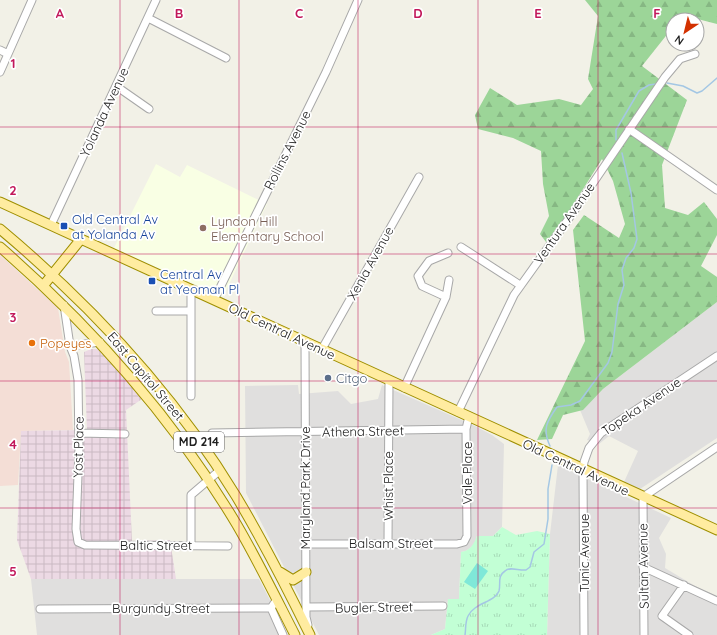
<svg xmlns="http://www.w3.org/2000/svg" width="717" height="635" font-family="Quicksand,sans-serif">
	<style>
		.residential { fill: #e0dfde }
		.commercial { fill: #f4ded6 }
		.industrial { fill: url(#industrial-grid) }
		.education { fill: #f9ffe4 }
		.forest { fill: url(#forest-firs) }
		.park { fill: url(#park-tufts) }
		.pitch { fill: #7fe8d8 }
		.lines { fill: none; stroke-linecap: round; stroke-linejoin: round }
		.stream { stroke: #a4c7e4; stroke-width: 1.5 }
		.minor-casing { stroke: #a8a8a8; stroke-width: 9 }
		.major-casing { stroke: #9f8f00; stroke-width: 11 }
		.minor { stroke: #fff; stroke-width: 7 }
		.major { stroke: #ffeca0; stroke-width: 9 }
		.grid { fill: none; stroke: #c2185b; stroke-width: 1; stroke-opacity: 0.55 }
		.transit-dot { fill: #1a4fb4; stroke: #fff; stroke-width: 1.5 }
		.education-dot { fill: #8d6e63; stroke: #fff; stroke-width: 1.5 }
		.food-dot { fill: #e8710a; stroke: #fff; stroke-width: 1.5 }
		.service-dot { fill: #5c6f8a; stroke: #fff; stroke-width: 1.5 }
		.labels { text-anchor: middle; stroke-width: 3.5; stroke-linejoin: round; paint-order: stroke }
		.shield { fill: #fff; stroke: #646464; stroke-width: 1 }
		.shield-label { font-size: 12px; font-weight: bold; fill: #212121 }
		.street-label { font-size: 13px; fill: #212121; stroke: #fff }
		.transit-label { font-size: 13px; fill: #164399; stroke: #fff; text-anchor: start }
		.education-label { font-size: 13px; fill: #785e54; stroke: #fff; text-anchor: start }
		.food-label { font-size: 13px; fill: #c56008; stroke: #fff; text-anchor: start }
		.service-label { font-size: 13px; fill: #4e5e75; stroke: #fff; text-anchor: start }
		.grid-label { font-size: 13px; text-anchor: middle; font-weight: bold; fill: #c2185b; stroke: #fff; stroke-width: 3.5; stroke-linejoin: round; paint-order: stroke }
	</style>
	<defs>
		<pattern id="industrial-grid" width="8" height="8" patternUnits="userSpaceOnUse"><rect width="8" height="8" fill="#ecd9e4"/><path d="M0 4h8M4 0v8" fill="none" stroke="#cabac3"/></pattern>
		<pattern id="forest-firs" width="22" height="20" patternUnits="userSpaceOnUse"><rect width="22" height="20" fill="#9cd598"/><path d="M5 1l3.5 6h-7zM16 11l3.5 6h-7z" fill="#86b783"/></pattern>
		<pattern id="park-tufts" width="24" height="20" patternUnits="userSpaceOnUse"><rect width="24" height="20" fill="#c2ffd5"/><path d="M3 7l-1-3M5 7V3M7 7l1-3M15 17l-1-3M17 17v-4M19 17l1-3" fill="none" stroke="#a6dab7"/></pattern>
	</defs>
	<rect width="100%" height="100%" fill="#f2f1e7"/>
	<path class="residential" d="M717,302v136l-77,51 -16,-7 14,-31 -29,-15 -10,8 -12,-4 3,-6 -10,-24 3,-1 20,-20z
		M298,385l1,9 39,-3 13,13 27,-5 4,-14 93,41 17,9 12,9 -2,83 -9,9h-16l-3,9 -8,6 -5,1 -2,47h-11l-3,30 -14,6h-112l-73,-142 -1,-107z
		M558,465l113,53 -12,20 7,16 -1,14 30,18 22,10v39h-170l3,-101z
		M31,579h228l22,42 -1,14h-243z"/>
	<path class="commercial" d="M0,255l58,53 7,44 4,10 4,68 -52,1 -3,54 -18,1z"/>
	<path class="industrial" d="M91,349h7l5,5 39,45 -16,11 6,131 38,-1 6,39h-145l-14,-39 4,-109 66,-1 -3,-78z"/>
	<path class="education" d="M156,164l24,13 7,-12 80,39 -44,93 -109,-49z"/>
	<path class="forest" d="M585,0h132v24l-35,-9 -3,5h-6v7l-31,39 45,34 -25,65 3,43 23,7 16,-13 13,17v16l-16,31 16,11v25l-114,87 -20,21 -20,5 -11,24 -15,1 48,-99 -12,-111 11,-15 35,23 6,-14 -12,-43 -11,-22 -41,65 -15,18 -6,-8 9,-18 -6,-32 -2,-33 -28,-13 -35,-9 -3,-14 15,-27 27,17 42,-6 22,6 12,-16 -5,-10 10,-63z"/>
	<path class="park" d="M502,527l14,8 21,-4 13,3 -3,101h-116l14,-6 3,-30h11l2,-47c9,-1 13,-8 16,-16h16z"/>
	<path class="pitch" d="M477,563l11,8 -13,18 -11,-7z"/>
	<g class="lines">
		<path class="stream" d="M667,83l16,3 14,7 5,-2 15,-13
			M616,140v-10l23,-39 10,-6 7,-1
			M550,446c-8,-17 -3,-25 7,-39l14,-2 9,-4 28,-38 4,-11 6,-48 6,-19 -2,-15 4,-12 8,-10 3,-9 -6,-46 -9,-40
			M465,635c1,-6 0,-13 3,-19 6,-13 27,-14 31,-25 2,-7 -2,-15 6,-20 5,-5 14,0 21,-1l4,-3 4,-15 10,-8 4,-25v-30l4,-24"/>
		<g class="minor-casing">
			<path id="minor" d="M148,18l78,40
				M0,50l8,4
				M0,72l32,-72
				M116,86l33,23
				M629,129l88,61
				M51,225l105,-225
				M461,247l59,38
				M191,289v107
				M446,297l-24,-11 -4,-10 11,-15 19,-8
				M214,300l112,-228 32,-72
				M64,305l6,41 4,10 4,24 1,68 -3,81 2,13 7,3 143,1
				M156,311h34
				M305,341l1,276 2,8
				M70,346l30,-4
				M322,349l97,-172
				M404,388l42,-91 3,-17
				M458,412l56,-117 58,-81 93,-137 15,-18 15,-5
				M79,433l46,1
				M212,433l254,-4
				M388,543l1,-162
				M305,544h152l7,-2 3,-6 -1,-107 3,-13
				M191,545v-50l28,-24
				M643,567l74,34
				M684,585l-22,31 27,19
				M306,607l137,-1
				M271,608l12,27
				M40,609l231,-1 6,-9
				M584,635l-1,-165 1,-8 5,-14 12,-15 116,-77
				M644,635l-1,-138 74,-50"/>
		</g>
		<g class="major-casing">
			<path id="major" d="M0,202l717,328
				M0,229c91,76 174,165 236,267 27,45 51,92 74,139
				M0,247c93,81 174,172 237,278 21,36 39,73 58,110
				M43,286l38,-47
				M280,572l13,8 13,-8"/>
		</g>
		<use href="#minor" class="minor"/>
		<use href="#major" class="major"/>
	</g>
	<path class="grid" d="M120,0v635M239,0v635M358,0v635M478,0v635M598,0v635M0,127h717M0,254h717M0,381h717M0,508h717"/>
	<g class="transit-dot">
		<rect x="60" y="222" width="8" height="8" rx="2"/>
		<rect x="148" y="277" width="8" height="8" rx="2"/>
	</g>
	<circle class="education-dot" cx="203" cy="228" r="4"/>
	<circle class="food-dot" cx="32" cy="343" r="4"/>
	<circle class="service-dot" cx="328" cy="378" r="4"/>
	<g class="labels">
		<rect class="shield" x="174" y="432" width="50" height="20" rx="3"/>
		<g class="shield-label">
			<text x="199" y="446">MD 214</text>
		</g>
		<g class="street-label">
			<text transform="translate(104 112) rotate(-65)" y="5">Yolanda Avenue</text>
			<text transform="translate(287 150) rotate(-63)" y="5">Rollins Avenue</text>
			<text transform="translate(564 223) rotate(-55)" y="5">Ventura Avenue</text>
			<text transform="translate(370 263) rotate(-61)" y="5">Xenia Avenue</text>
			<text transform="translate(282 331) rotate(25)" y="5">Old Central Avenue</text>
			<text transform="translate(146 376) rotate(50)" y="5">East Capitol Street</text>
			<text transform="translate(641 406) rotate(-34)" y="5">Topeka Avenue</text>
			<text transform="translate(363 431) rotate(-1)" y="5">Athena Street</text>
			<text transform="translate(78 447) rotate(-89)" y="5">Yost Place</text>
			<text transform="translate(576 467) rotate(25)" y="5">Old Central Avenue</text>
			<text transform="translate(467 473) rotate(-90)" y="5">Vale Place</text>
			<text transform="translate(388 486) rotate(-90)" y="5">Whist Place</text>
			<text transform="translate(305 488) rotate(-90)" y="5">Maryland Park Drive</text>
			<text x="391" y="548">Balsam Street</text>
			<text x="156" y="550">Baltic Street</text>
			<text transform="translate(584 553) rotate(-90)" y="5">Tunic Avenue</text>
			<text transform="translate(643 566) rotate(-91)" y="5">Sultan Avenue</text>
			<text transform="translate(374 607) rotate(-1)" y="5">Bugler Street</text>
			<text x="161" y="613">Burgundy Street</text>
		</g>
		<g class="transit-label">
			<text x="72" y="224">Old Central Av<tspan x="72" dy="15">at Yolanda Av</tspan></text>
			<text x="160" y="279">Central Av<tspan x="160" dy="15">at Yeoman Pl</tspan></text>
		</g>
		<g class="education-label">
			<text x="211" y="226">Lyndon Hill<tspan x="211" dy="15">Elementary School</tspan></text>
		</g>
		<g class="food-label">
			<text x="40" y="348">Popeyes</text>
		</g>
		<g class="service-label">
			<text x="336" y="383">Citgo</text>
		</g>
	</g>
	<g class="grid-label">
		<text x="60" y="18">A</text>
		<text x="179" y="18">B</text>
		<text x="299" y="18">C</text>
		<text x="418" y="18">D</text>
		<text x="538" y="18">E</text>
		<text x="657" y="18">F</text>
		<text x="13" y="68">1</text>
		<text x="13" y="195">2</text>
		<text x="13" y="322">3</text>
		<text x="13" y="449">4</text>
		<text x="13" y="576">5</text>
	</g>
	<g transform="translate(685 32) rotate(215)"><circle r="19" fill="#ffffff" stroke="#a6a6a6"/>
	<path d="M0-3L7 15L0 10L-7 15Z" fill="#d33100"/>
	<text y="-6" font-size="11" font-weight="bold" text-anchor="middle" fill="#212121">N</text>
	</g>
</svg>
